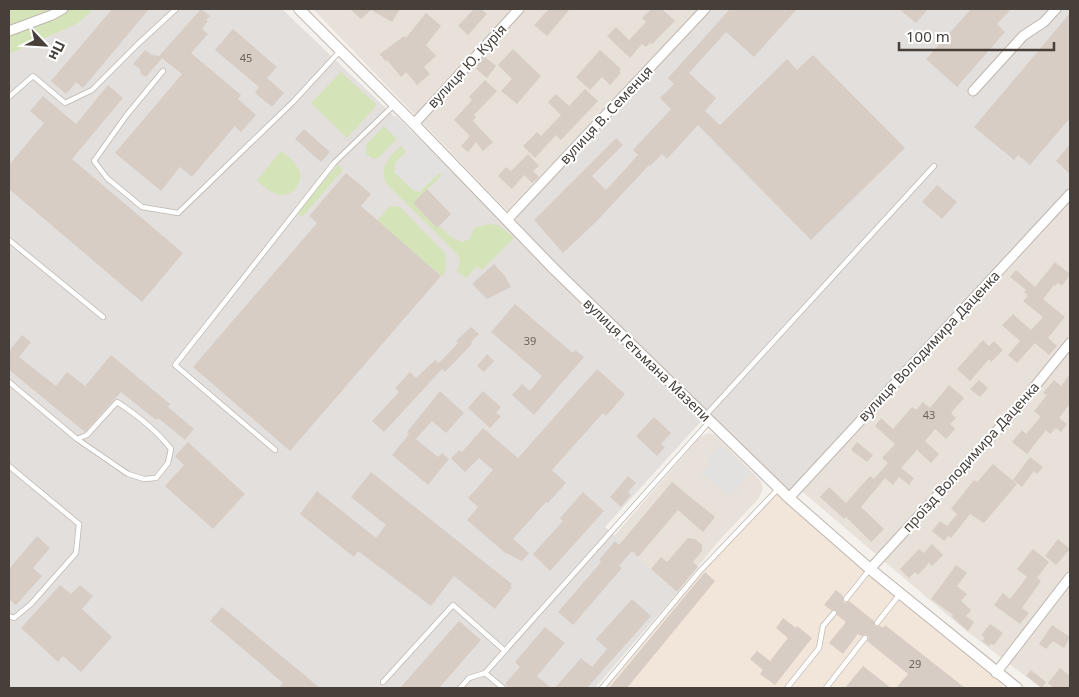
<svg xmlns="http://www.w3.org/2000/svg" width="1079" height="697" font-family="'Noto Sans',sans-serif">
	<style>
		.residential { fill: #e7e1da }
		.commercial { fill: #f2e5d9 }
		.industrial { fill: #e3dfdc }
		.green { fill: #d5e3b9 }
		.parking { fill: #e3e1df }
		.building { fill: #d7cdc5 }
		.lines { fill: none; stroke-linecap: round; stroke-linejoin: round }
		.service-casing { stroke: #beb6af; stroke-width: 6 }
		.minor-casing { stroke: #beb6af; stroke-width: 11 }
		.tertiary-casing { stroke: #beb6af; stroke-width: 12 }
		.service { stroke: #fff; stroke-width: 4.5 }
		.minor { stroke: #fff; stroke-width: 9 }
		.tertiary { stroke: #fff; stroke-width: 10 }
		.labels { text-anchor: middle; stroke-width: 4; stroke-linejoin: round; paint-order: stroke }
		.number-label { font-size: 11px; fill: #6b635d }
		.street-label { font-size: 14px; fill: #47403a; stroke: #fff }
	</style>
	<rect width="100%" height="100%" fill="#f4f0eb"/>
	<path class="residential" d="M313,9h398l-196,210z
		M1070,194v494h-29l-77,-59 -166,-141z
		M708,433l7,2 45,45 3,8 -4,10 -42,45 -40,50 -63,-57 86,-99z"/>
	<path class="commercial" d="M779,488l217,185 8,15h-399l95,-117z"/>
	<path class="industrial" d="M94,9h188l269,257 -36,-47 196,-210h359v183l-281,306 -84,-81 -100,110 72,66 -82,95h-586v-634l68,-30z"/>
	<path class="green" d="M9,9h85l-17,15 -68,30z
		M341,72l36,33 -30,33 -36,-35z
		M384,126l13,13 -19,19 -5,1 -7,-5v-9z
		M401,146l5,6 -10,10 -2,10 19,18 6,2 20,-19 3,2 -29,28 24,25 2,-2 11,10 11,6 9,-3 4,-11c21,-7 24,-5 40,10l-32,32 -5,-4 -11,12 -9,-7 3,-10 -2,-6 -72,-72c-7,-16 3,-26 15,-37z
		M281,151c6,5 13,10 17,17 8,14 -7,32 -22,26 -8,-3 -14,-9 -19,-14z
		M338,165l5,5 -41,47 -6,-5z
		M396,206l5,2 44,45 1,14 -3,10 -66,-56 12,-14z"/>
	<path class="parking" d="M396,116l51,50 -28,26 -6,-2 -19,-18v-5l2,-5 10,-10 -5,-6 1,-3 -16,-16z
		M720,445l31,28 -21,24 -28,-23 8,-9 -3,-6z"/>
	<path class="building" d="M112,9h37l-66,79 -7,-6 -10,12 -15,-13z
		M201,9l9,7 -4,4 2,1 -6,8 6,5 -17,19 50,42 -3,4 18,16 -15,17 -6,-6 -43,51 -12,-10 -19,24 -46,-38 67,-79 -20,-16 -16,19 -5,-3 -1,-5 -7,-5 12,-14 7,5 7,1z
		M350,9h50l-8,13 -21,-12 -10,9z
		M474,9h7l6,5 -19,21 -10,-9z
		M549,9h21l-23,27 -13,-11z
		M651,9h11l13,12 -23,23 -2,-1 -4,4 -4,-3 -12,14 -23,-22 9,-9 13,13 17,-18 -4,-4z
		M730,9h67l-43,48 -28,-25 -37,41 27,25 -11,13 15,14 67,-66 10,11 16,-15 92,93 -94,92 -113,-115 -31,34 -5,-5 -12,12 -1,-1 -52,56 -34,32 -29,-33 82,-82 7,7 -31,31 14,14 32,-35 -5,-5 38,-41 -11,-11 14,-14 -6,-6z
		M899,9h29l-12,14z
		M971,9h40l-14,15 8,8 -48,55 -31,-28z
		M426,13l15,13 -15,19 10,11 -12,11 6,7 -13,11 -11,-13 -5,5 -14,-17 -2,1 -5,-7 24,-18 2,2z
		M1070,13v105l-40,47 -12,-10 -4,5 -40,-33z
		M233,29l44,38 -10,11 17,15 -12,14 -17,-14 4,-6 -44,-37z
		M513,49l28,27 -24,28 -16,-13 11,-12 -14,-14z
		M600,50l21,19 -2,2 2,2 -11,12 -8,-8 -12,13 -14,-13z
		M484,56l12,10 -9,12 -11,-9 2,-3 -2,-1z
		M485,80l12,11 -23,24 2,2 -3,4 20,21 -10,9 -7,-9 -8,10 -7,-6 9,-10 -16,-16 18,-20 -3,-3z
		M108,85l15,13 -51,61 111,94 -41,49 -133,-113v-24l35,-42 -14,-12 13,-15 33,28z
		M585,89l13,12 -37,39 -5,-5 -21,23 -12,-12 14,-14 4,4 20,-21 -13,-13 8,-8 13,12z
		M304,129l26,23 -9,10 -26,-23z
		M1070,144v30l-14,-13z
		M528,154l11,12 -6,5 6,6 -7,6 -8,-8 -12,14 -14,-13 8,-9 5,4z
		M346,173l25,21 -10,12 80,70 -151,175 -97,-84 124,-144 -8,-7z
		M937,185l20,17 -15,17 -20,-17z
		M427,189l24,25 -14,14 -24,-25z
		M1055,262l15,12 -8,12 -4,-3 -3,3 -1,-1 -11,14 22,18 -17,21 9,8 -8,9 -14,-12 -18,20 -9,-8 12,-14 -18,-16 11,-11 18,16 12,-13 -20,-16 5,-5 -4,-4 2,-2 -16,-13 6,-7 19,17z
		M494,264l11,12 6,11 -24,12 -15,-15z
		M515,304l58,49 2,-3 9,7 -50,58 -22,-20 10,-11 8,7 12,-15 -51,-44z
		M471,327l8,7 -8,8 1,2 -27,28 -3,-3 -58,63 -12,-11 27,-29 -4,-4 15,-16 6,6 19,-18 4,3 19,-20 -2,-2z
		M22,335l9,7 -12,15 37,29 11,-14 18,14 26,-31 59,49 -2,3 26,22 -9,11 -27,-22 -2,2 -35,-28 -36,40 -76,-62v-19z
		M983,340l6,6 5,-5 9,9 -12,12 -2,-3 -19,22 -13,-12z
		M487,354l7,7 -10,11 -7,-6z
		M597,369l28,25 -19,22 -3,-3 -51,57 14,13 -18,20 -2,-1 -33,37 16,14 -7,8 -18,-9 -37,-32 11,-13 -10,-9 25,-28 -14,-12 -14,14 -14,-14 8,-8 3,2 21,-24 35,30z
		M1070,374v30l-11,14 8,6 -6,8 -5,-4 -6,6 -4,-4 -19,24 -15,-12 10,-12 4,4 13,-15 1,-3 -6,-5 13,-16 -4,-2 11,-13 7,6z
		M979,380l9,8 -8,9 -10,-8z
		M949,385l15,13 -13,15 5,5 -6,6 5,5 -9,10 -11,-10 -10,12 14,13 -8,9 -14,-13 -16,18 13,10 -5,7 -10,-8 -6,8 -8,-7 -24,29 23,22 -13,13 -25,-25 -2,2 -24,-22 9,-10 17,16 24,-27 4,3 14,-16 -6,-5 13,-14 -20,-18 6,-8 12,11 19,-22 4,3 7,-8 7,6z
		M440,391l24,22 -18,20 -14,-12 -16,18 22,18 4,-4 7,6 -21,26 -36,-30 17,-21 -2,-2z
		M483,391l18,16 -5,6 5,3 -11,12 -22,-20z
		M654,417l17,16 -10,11 4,3 -8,9 -21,-20z
		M188,442l57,52 -32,35 -48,-43 19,-21 -9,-9z
		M857,442l16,13 -6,7 -16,-12z
		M1030,457l13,10 -6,7 -3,-3 -12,16 -9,-7z
		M993,464l24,20 -33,39 -14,-9 -19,24 -3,-2 -4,5 -12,-10 8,-10 7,5 10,-12 -6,-5 23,-29 3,2z
		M371,472l141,112 -2,2 2,1 -17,22 -41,-33 -23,30 -73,-55 -4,6 -54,-43 17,-23 59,47 10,-13 -35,-28z
		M628,476l8,7 -8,9 3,3 -10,12 -11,-10z
		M672,482l43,35 -12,15 -25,-22 -40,47 -6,-6 -13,15 3,2 -49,57 -15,-13 43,-50 -2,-2 16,-19 4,4z
		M583,492l21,19 -54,60 -17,-17 30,-33 -3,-3z
		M37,536l13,12 -17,20 9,8 -26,29 -7,-6v-30z
		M688,538l7,1 7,6v6l-9,11 5,5 -21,25 -26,-23 10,-12 6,5z
		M1058,539l12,10 -14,16 -11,-9z
		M932,544l11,11 -11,11 -3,-3 -11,12 -3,-3 -6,6 -9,-9 19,-20 5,4z
		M1033,549l16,13 -12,16 4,3 -19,27 7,5 -9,11 -26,-19 9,-12 7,6 17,-22 -10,-8z
		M956,565l11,8 -10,13 10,8 -6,7 10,9 -5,6 8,6 -6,9 -16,-14 1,-2 -22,-16z
		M705,572l10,9 -88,107h-18z
		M60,585l11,9 9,-9 13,11 -11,13 30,28 -31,35 -18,-16 -5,6 -37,-34z
		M836,590l7,6v6l3,1 3,-2 25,20 1,5h5l3,2 2,-3 80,63h-69l12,-14 -41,-33 2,-4 -3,-3 -5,2 -3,-2 -15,20 -14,-11 17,-21 -9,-7 -1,-5h-5l-7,-5z
		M632,599l19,17 -64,72h-32l26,-30 11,9 15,-18 -11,-10z
		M222,607l74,61 24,20h-41l4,-5 -73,-62z
		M783,618l13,10 1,-2 15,12 -37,47 -15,-11 3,-4 -13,-11 7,-8 13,10 18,-23 -12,-10z
		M459,621l22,19 -42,48h-39z
		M990,624l13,9 -9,12 -3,-1 -2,2 -7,-5 3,-3 -4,-3z
		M1052,625l18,12 -6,11 -11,-7 -7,8 -7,-5z
		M545,627l20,16 -28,33 14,12h-42l-4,-4 15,-17 -5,-5z
		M863,666l28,22h-46z
		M1060,668l10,8v12h-16l-6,-5z
		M1031,670l15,12 -4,6 -16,-12z"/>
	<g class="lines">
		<g class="service-casing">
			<path id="service" d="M163,71l-37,45 -32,45 13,17 35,29 36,6 115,-111 47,-51
				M9,97l24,-21 32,27 27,-13 46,-46 38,-35
				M9,240l94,77
				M9,382l68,57 51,35 16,5 12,-1 12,-15 3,-14c-14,-18 -34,-34 -54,-47l-30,33 -10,4
				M706,415l228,-249
				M275,450l-100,-85 159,-202 60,-58
				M9,466l70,58 -3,29 -45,51 -17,14 -5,-2
				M846,599l24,-30
				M877,623l23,-29
				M485,673l18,15
				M383,682l70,-77 52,46
				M460,688l9,-10 16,-5 225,-252
				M602,688l98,-117 79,-83
				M787,688l32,-40 4,-22 11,-13
				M826,688l39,-50"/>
		</g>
		<g class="minor-casing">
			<path id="minor" d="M9,31l43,-16 11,-6
				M973,91l50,-55 21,-14 12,-13
				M414,124l105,-115
				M507,220l198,-211
				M789,498l281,-304
				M870,569l145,-158 55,-68
				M996,673l74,-96"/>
		</g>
		<g class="tertiary-casing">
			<path id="tertiary" d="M299,9l115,115 141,146 234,228 81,71 147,119"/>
		</g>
		<use href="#service" class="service"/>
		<use href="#minor" class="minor"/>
		<use href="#tertiary" class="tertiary"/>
	</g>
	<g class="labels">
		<g class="number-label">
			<text x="246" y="62">45</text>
			<text x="530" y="345">39</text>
			<text x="929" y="419">43</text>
			<text x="915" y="668">29</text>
		</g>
		<g class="street-label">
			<text transform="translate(467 66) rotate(-47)" y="5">вулиця Ю. Курія</text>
			<text transform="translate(606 115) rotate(-47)" y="5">вулиця В. Семенця</text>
			<text transform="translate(929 346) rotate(-47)" y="5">вулиця Володимира Даценка</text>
			<text transform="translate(647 360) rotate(44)" y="5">вулиця Гетьмана Мазепи</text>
			<text transform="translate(971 457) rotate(-48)" y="5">проїзд Володимира Даценка</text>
		</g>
	</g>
	<rect width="1079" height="697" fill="none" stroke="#47403a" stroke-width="20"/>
	<g transform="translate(45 45) rotate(115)" stroke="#ffffff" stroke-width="4" paint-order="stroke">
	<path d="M0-4L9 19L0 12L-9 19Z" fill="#47403a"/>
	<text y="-8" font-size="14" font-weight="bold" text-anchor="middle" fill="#47403a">Пн</text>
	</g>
	<path d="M899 42v8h155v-8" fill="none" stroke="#47403a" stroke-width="2.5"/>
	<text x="906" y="42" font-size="15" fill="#47403a" stroke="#ffffff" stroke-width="4" paint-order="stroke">100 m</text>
</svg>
